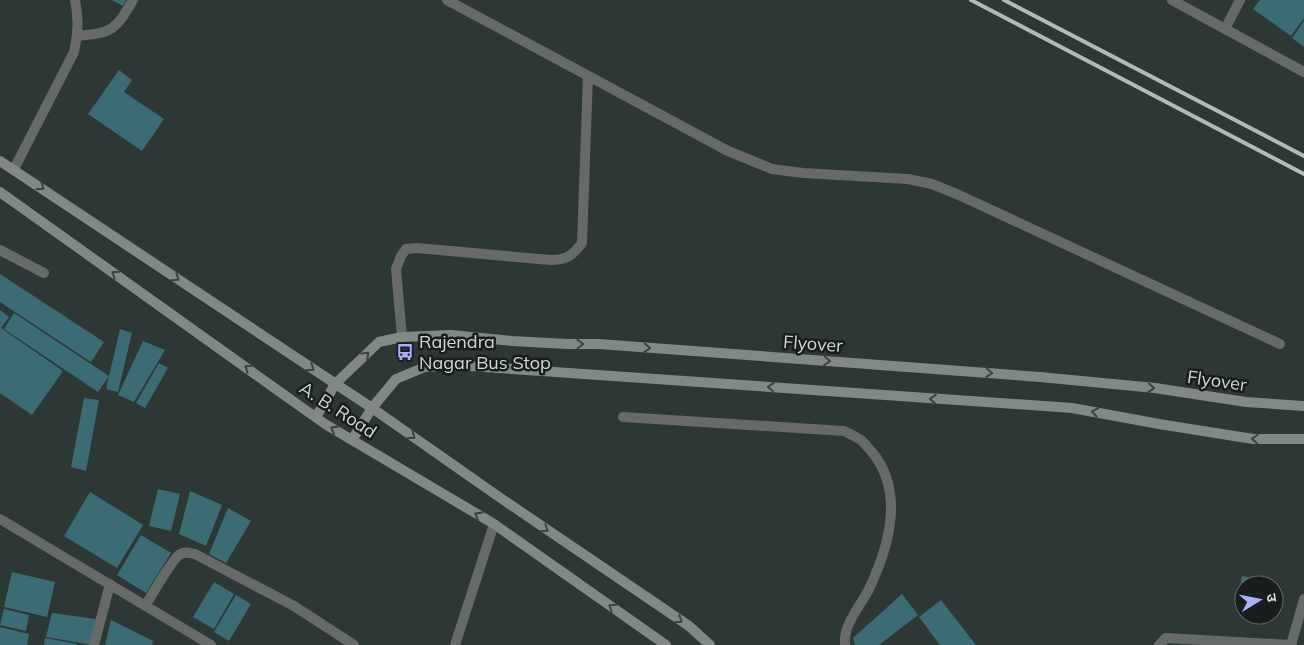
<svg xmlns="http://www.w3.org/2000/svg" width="1304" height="645" font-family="Mulish,'Noto Sans Devanagari',sans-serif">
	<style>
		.building { fill: #3c6c73 }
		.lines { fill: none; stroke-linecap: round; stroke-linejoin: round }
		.service { stroke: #666a68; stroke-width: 10 }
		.minor { stroke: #666a68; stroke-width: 10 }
		.tertiary { stroke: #666a68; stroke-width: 10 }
		.secondary { stroke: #818885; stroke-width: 10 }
		.rail { stroke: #b2b9b9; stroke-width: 4 }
		.oneway { stroke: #3d4241 }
		.labels { text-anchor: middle; stroke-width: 5; stroke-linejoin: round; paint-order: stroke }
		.poi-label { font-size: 18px; fill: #d1d7d7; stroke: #191d1d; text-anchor: start }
		.street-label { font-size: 18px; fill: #d1d7d7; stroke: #191d1d }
	</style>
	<rect width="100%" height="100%" fill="#2d3736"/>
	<path class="building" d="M112,0h14l-3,6z
		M1260,0h44v18l-13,18 -38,-27z
		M1304,21v26l-12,-9z
		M119,70l13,10 -8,12 40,27 -22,32 -54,-37z
		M0,274l104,68 -13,20 -91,-60z
		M0,310l9,7 -8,11 62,43 -31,44 -32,-22z
		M14,313l95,63 -11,16 -94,-63z
		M120,329l12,4 -14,59 -12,-3z
		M143,341l22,9 -31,52 -16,-7z
		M159,363l9,5 -23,40 -9,-5z
		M84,398l15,2 -13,71 -15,-4z
		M158,489l22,5 -9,37 -22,-5z
		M190,491l32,14 -16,41 -27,-12z
		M90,492l53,33 -26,43 -53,-32z
		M228,508l23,13 -25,42 -17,-9z
		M141,535l30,18 -25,40 -29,-18z
		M12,572l43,10 -8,35 -43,-10z
		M1242,576l21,4 -1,5h-18v23l-8,-2z
		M214,582l20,12 -20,35 -21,-12z
		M902,594l16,21 -39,30h-24l-2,-7z
		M236,595l15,9 -22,37 -15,-9z
		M941,600l35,45h-36l-21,-28z
		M4,609l25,6 -3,16 -26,-6z
		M52,613l44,6 -4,26 -46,-8z
		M111,620l42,21 -1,4h-47z
		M0,627l29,7 -2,11h-27z
		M45,638l32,6v1h-33z"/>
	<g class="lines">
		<path class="service" d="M447,0l281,151 44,18 31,4 105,6 24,5 27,11 321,149
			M0,250l44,23
			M402,337l-6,-68 5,-13 5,-7 11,-1 133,12c17,0 22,-4 32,-17l6,-167
			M623,417l221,14c6,3 12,6 17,9 4,3 7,8 11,12 33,40 17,95 -3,137 -9,18 -26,35 -24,56
			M1159,645l7,-7 126,7
			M1291,645l13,-46"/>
		<path class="minor" d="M1225,29l15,-29
			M77,36c35,-3 38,-5 56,-36
			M14,169l60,-117c4,-20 5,-32 1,-52
			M0,519l211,126
			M145,606c7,-11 26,-45 34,-51 6,-4 11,-2 16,-1l99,52 60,39
			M94,645l16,-61
			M455,645l39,-121"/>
		<path class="tertiary" d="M1172,0l132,72"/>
		<path class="secondary" d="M0,161l372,247 130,91 187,127 21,19
			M0,192l325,232 169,100 172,121
			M316,417l19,-33 44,-42 23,-5 49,-2 61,6 55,3h32l441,33 115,11 91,14 58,4
			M352,440l20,-32 24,-29 29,-12 30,-2 617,43 87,16 94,15h51"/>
		<path class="rail" d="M971,0l333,174
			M1004,0l300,156"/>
	</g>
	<defs><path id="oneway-chevron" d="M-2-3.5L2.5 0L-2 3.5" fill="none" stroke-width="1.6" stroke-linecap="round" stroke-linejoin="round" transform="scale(1.25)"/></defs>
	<g class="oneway">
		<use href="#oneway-chevron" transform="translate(41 187) rotate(34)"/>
		<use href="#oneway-chevron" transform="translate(115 274) rotate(-145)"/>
		<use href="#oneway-chevron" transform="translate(176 278) rotate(34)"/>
		<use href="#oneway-chevron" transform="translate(580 344) rotate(-1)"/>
		<use href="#oneway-chevron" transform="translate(647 348) rotate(4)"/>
		<use href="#oneway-chevron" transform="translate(366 355) rotate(-44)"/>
		<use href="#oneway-chevron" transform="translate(827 361) rotate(4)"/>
		<use href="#oneway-chevron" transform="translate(248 368) rotate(-145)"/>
		<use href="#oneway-chevron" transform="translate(311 368) rotate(34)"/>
		<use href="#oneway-chevron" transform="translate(989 373) rotate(4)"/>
		<use href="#oneway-chevron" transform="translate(771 387) rotate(-176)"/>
		<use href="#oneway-chevron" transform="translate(1151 388) rotate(6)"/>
		<use href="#oneway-chevron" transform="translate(933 399) rotate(-176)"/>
		<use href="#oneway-chevron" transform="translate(1095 412) rotate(-170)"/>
		<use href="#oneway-chevron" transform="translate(334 429) rotate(-150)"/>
		<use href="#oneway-chevron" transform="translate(412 436) rotate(35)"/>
		<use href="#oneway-chevron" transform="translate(1255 439) rotate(-177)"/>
		<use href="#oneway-chevron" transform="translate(478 515) rotate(-149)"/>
		<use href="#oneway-chevron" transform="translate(545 529) rotate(34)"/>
		<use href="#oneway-chevron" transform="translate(612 607) rotate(-145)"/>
		<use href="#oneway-chevron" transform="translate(679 620) rotate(34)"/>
	</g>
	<defs>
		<g id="bus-bare" transform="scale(1.35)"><path d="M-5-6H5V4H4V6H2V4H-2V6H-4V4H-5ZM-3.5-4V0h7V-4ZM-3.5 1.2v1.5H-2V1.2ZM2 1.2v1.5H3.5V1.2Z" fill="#abaffb" stroke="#191d1d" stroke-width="2.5" paint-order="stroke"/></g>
	</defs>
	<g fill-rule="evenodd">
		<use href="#bus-bare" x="405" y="352"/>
	</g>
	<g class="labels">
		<g class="poi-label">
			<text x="419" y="348">Rajendra<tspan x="419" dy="21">Nagar Bus Stop</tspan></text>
		</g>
		<g class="street-label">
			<text transform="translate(813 344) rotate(4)" y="6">Flyover</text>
			<text transform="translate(1217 381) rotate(8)" y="6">Flyover</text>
			<text transform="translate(338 410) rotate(33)" y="6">A. B. Road</text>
		</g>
	</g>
	<g transform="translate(1259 600) rotate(80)"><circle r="24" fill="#191d1d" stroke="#636767"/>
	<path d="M0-4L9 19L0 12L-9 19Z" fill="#abaffb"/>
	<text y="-8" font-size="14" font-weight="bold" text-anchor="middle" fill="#d1d7d7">उ</text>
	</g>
</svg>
